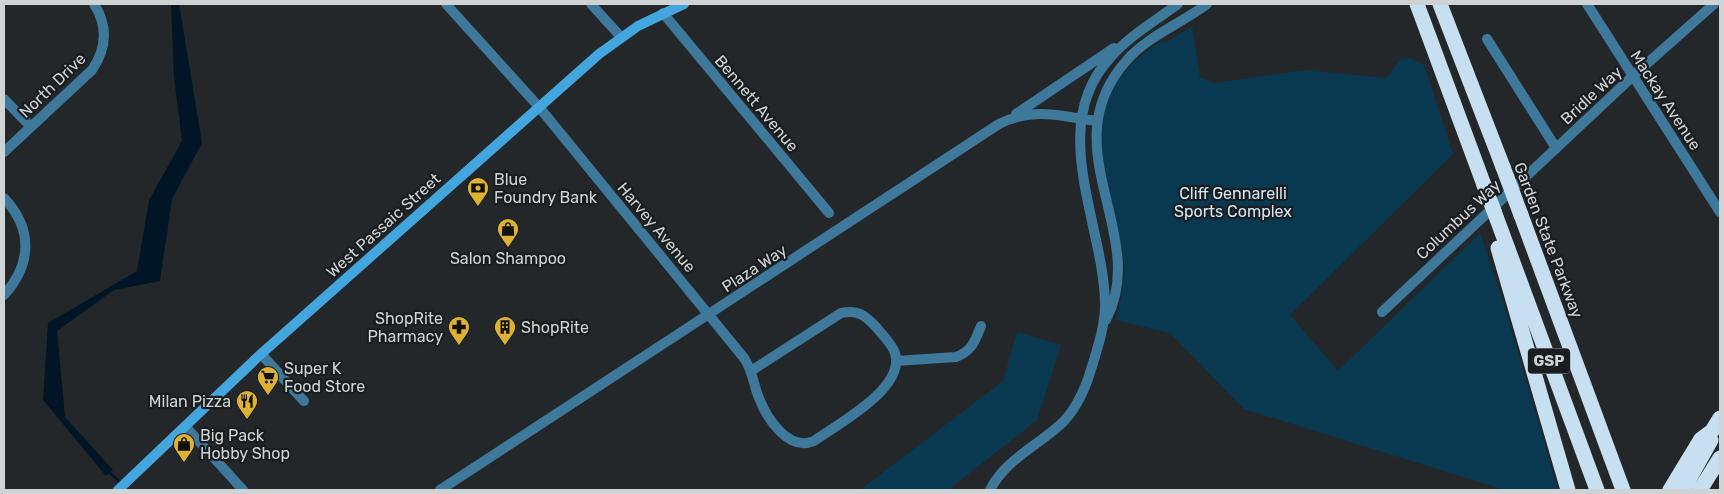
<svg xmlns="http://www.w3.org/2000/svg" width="1724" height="494" font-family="Rubik,sans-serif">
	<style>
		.green { fill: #093951 }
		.water { fill: #001626 }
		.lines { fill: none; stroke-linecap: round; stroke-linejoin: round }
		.stream { stroke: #001626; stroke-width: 2.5 }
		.street { stroke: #3e789b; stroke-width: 10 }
		.secondary { stroke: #43a6df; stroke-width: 10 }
		.highway { stroke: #c6dff1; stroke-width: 15 }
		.highway-bridge { stroke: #c6dff1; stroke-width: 15 }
		.labels { text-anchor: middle; stroke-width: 4.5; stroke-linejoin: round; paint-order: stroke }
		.shield { fill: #1a1d1f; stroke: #999c9e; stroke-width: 1 }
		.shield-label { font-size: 15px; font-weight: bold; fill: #d0d3d4 }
		.street-label { font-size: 16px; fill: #d0d3d4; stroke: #1a1d1f }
		.poi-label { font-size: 16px; fill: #d0d3d4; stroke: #1a1d1f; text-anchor: start }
		.park-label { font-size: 16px; fill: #d2e7f6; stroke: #1a1d1f }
	</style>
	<rect width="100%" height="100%" fill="#232729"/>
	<path class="green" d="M1192,26l8,51 13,6 93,-13 80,8 15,-19 9,-1 14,7 29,89 -163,161 48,56 142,-138 22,65 56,192h-53l-261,-81 -74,-76 -54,-13c4,-17 8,-35 8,-53 0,-14 -6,-30 -9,-45 -18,-79 -32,-131 47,-181l4,2z
		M1017,332l44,13 -24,75 -89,70h-88l143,-109z"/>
	<path class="water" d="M171,4h8l23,139 -30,56 -12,82 -46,9 -57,41 8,86 48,53 -7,6 -63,-76 5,-77 89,-52 12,-71 33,-59 -8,-64z"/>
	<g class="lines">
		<path class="stream" d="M110,473l12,11"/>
		<path class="street" d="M446,4l93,103 205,251c9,13 9,26 15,40 8,21 30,54 55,43 24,-17 92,-53 81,-88 -3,-9 -12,-17 -18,-25 -11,-12 -19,-19 -36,-15l-90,58
			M591,4l30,33
			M1587,4l133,208
			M663,13l166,200
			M1487,39l69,109
			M4,99l27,28
			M1016,114l98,-66
			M4,152l88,-82c15,-22 16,-44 2,-66
			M4,198c29,31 28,66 0,97
			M1382,312l251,-236 81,-72
			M1106,320c45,-86 -57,-173 21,-260 21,-24 55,-37 80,-56
			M261,354l43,47
			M896,361l60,-4c16,-6 19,-16 25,-31
			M185,426l58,64
			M440,490l559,-366c33,-17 62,-8 97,-3
			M990,490c15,-30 47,-44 71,-66 13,-12 21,-29 27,-45 7,-23 18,-53 17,-77 -2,-79 -58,-176 5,-244 19,-22 45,-37 68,-54"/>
		<path class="secondary" d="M118,490l143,-136 338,-300 39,-28 46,-22"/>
		<path class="highway" d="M1417,4l67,181
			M1440,4l63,163
			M1494,211l103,279
			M1521,215l102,275
			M1498,248l70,242
			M1670,490l31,-51 11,-8 8,-13
			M1683,490l28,-50
			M1700,490l20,-32"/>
		<path class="highway-bridge" d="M1503,167l18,48
			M1484,185l10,26"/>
	</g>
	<defs>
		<g id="bank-pin" transform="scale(1.125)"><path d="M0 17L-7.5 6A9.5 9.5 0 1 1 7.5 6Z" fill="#deb133" stroke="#1a1d1f"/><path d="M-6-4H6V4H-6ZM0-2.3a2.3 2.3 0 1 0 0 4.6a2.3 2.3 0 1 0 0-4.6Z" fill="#111"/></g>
		<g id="shop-pin" transform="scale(1.125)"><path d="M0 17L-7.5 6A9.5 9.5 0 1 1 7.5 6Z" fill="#deb133" stroke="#1a1d1f"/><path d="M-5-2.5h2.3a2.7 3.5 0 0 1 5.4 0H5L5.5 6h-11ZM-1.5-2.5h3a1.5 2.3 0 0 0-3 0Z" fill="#111"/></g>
		<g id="pharmacy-pin" transform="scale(1.125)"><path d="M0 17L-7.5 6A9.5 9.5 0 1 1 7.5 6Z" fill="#deb133" stroke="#1a1d1f"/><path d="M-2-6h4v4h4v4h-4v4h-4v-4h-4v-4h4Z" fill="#111"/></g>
		<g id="building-pin" transform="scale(1.125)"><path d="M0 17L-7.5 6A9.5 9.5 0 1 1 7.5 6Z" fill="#deb133" stroke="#1a1d1f"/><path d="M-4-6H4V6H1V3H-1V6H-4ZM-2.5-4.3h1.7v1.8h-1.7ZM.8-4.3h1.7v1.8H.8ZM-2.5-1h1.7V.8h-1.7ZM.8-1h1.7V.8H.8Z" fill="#111"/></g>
		<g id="supermarket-pin" transform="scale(1.125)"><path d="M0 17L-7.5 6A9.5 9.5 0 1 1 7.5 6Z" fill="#deb133" stroke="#1a1d1f"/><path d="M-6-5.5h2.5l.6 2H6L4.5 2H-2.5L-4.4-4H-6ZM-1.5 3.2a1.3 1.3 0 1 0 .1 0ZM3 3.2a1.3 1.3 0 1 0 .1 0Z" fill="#111"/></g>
		<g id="restaurant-pin" transform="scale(1.125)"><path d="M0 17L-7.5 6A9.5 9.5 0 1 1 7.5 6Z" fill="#deb133" stroke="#1a1d1f"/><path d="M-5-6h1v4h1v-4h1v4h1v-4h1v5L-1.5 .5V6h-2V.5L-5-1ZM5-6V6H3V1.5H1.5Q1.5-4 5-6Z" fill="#111"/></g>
	</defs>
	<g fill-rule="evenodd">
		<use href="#bank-pin" x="478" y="188"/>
		<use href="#shop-pin" x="508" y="229"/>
		<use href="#pharmacy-pin" x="459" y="327"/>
		<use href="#building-pin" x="505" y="327"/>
		<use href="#supermarket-pin" x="268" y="377"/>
		<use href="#restaurant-pin" x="247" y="401"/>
		<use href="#shop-pin" x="184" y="444"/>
	</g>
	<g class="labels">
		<rect class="shield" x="1528" y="348.5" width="42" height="25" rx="4"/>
		<g class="shield-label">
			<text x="1549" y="366">GSP</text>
		</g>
		<g class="street-label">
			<text transform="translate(52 85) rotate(-44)" y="6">North Drive</text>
			<text transform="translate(1591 95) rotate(-43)" y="6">Bridle Way</text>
			<text transform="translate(1666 100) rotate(57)" y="6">Mackay Avenue</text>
			<text transform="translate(757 103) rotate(50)" y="6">Bennett Avenue</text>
			<text transform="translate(1458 219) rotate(-43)" y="6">Columbus Way</text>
			<text transform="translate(383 225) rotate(-42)" y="6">West Passaic Street</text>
			<text transform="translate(657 227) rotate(50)" y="6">Harvey Avenue</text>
			<text transform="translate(1549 240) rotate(69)" y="6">Garden State Parkway</text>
			<text transform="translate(754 268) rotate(-33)" y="6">Plaza Way</text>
		</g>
		<g class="poi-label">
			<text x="494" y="185">Blue<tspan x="494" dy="18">Foundry Bank</tspan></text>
			<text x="508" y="264" text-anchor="middle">Salon Shampoo</text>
			<text x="443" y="324" text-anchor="end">ShopRite<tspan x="443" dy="18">Pharmacy</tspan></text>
			<text x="521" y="333">ShopRite</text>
			<text x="284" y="374">Super K<tspan x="284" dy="18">Food Store</tspan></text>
			<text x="231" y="407" text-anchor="end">Milan Pizza</text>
			<text x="200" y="441">Big Pack<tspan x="200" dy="18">Hobby Shop</tspan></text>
		</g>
		<g class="park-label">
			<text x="1233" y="199">Cliff Gennarelli<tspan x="1233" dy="18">Sports Complex</tspan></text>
		</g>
	</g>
	<rect width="1724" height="494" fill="none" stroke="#d0d3d4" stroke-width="10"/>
</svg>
